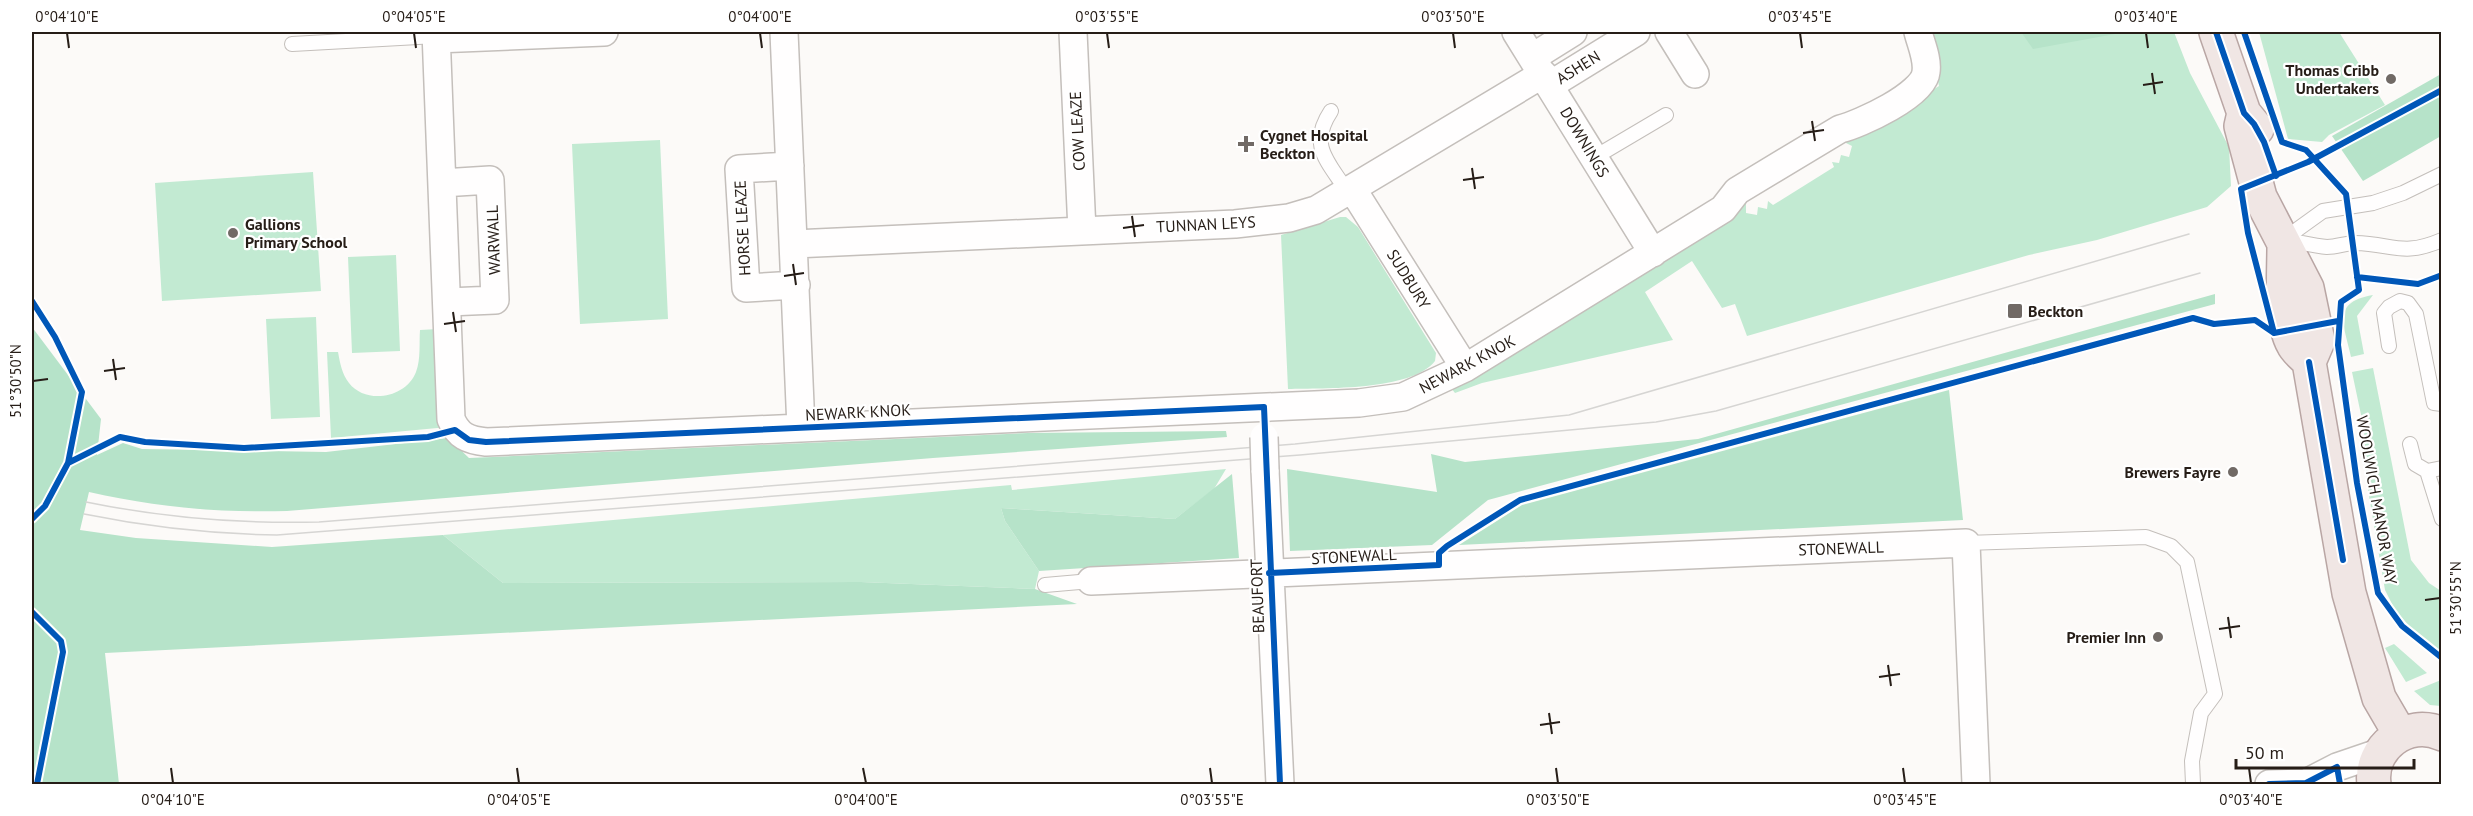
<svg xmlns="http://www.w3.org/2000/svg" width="2473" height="816" font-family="'PT Sans',sans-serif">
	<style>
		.green { fill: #c2ead2 }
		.forest { fill: #b6e3c9 }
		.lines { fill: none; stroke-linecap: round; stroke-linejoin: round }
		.service-casing { stroke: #c4bfbb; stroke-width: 16 }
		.minor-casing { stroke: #c4bfbb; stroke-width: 30 }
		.primary-casing { stroke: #b9a6a4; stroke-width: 36 }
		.service { stroke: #fffefe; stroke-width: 14 }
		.minor { stroke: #fffefe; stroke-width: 27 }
		.primary { stroke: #f0e6e4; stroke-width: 33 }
		.tram { stroke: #d6d5d3; stroke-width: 1.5 }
		.minor-bridge-casing { stroke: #c4bfbb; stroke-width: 30; stroke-linecap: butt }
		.minor-bridge { stroke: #fffefe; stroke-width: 27 }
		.cycleway-casing { stroke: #fff; stroke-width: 10 }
		.cycleway { stroke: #0057b8; stroke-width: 6 }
		.ticks { fill: none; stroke: #261d17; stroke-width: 2 }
		.poi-dot { fill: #716a66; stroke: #fff; stroke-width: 2 }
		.labels { text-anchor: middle; stroke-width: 4.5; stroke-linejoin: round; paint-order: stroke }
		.street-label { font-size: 16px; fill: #261d17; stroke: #fff }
		.poi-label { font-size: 16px; font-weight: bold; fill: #261d17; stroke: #fff; text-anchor: end }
		.neatline { fill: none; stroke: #261d17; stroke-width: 2 }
		.ticks-label { font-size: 15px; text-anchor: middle; fill: #261d17 }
	</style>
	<rect width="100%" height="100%" fill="#fcfaf8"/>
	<path class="green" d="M1927,32h247l16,41 39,74 2,39 -24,21 -110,33 -68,15 -282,81 -12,-32 -13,4 -30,-47 -47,31 28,48 -191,43 -27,10 -4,-5 293,-186h2v11l11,2 1,-8 9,2 1,-8 5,4 61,-38 -2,-5 7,1 2,-8 8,2 3,-11 -10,-5 22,-9 75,-46z
		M2259,32h80l46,73 -56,30 -7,7 -34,-3z
		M660,140l8,179 -88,5 -8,-180z
		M313,172l8,119 -159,10 -7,-118z
		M1340,217h6l12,10 78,126 -1,8c-23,30 -112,27 -147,28l-7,-154z
		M396,255l4,96 -48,2 -4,-96z
		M2373,295l-16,21 7,38 -13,3c-7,-32 -20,-55 22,-62z
		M316,317l4,100 -49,2 -5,-100z
		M438,329l10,98 -117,11 -4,-86h11c2,11 4,22 11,31 17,22 57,15 67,-11 5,-13 3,-29 4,-42z
		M2373,368l38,192 18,23 12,8v62l-22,-16 -24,-27 -10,-20 -18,-106 -3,-55 -12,-57z
		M1226,469l-12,20 -39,30 -174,-11 4,13 34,50 -4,18 -174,-7 -358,1 -60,-48 568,-50 1,5z
		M2394,644l33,29 -21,9 -21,-34z
		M2441,680v26l-11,-1 -16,-14z"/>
	<path class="forest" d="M2021,32h105l-93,17z
		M2441,74v62l-78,45 -31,-45z
		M2215,294v10l-727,196 -56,45 -142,6 -3,-82 150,23 -6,-38 34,8 233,-23z
		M32,327l69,92 -4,36 26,-12 19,6 184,3 122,-14 21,20 559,-25 198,-2 1,6 -294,21 -646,53c-68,2 -131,-4 -198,-19l-9,38 56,8 136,9 171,-12 60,48 358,-1 174,7 42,15 -972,49 14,131h-87z
		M1949,390l14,130 -504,25 63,-40z
		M1232,474l7,84 -200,13 -34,-50 -4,-13 174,11z"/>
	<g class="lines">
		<g class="service-casing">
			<path id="service" d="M292,44l144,-8
				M1331,111c-24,36 -1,52 17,82
				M1595,157l71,-42
				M2284,239l39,-28 50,-8 30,-10 39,-19
				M2286,240c13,2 28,6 41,7 10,0 19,-4 28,-4 39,1 47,14 87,-3
				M2389,346l-5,-33 5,-6 11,-6 8,2 8,11 18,89 8,1
				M2410,444l5,20 12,7 15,-3
				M2427,471l15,48
				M1966,543l180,-6 25,9 16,16 28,132 -14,19 -9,48 1,23
				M1045,585l46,-4"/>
		</g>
		<g class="minor-casing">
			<path id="minor" d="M436,32l15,387c7,17 17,21 35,23l873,-39 44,-6 62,-29 258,-159 14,-18 103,-62c20,-5 84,-34 86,-57 2,-13 -5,-28 -8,-40
				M784,32l17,396
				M1073,32l9,199
				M1516,32l137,221
				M1669,32l26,42
				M436,39l168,-7
				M1533,57l40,-25
				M1550,85l86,-53
				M790,166l-51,3 7,119 50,-3
				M442,183l48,-3 5,120 -47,2
				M1353,190l112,178
				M794,244l441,-20 54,-6 27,-8 227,-136
				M1265,470l15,314
				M1091,581l875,-38 10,241
				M2269,784l37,-1 31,-16 44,-15"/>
		</g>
		<g class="primary-casing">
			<path id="primary" d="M2216,32l28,81 13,16
				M2244,113l-3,13 19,71 47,91 11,53 -9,21 40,231 30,105 21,36
				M2284,248c0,27 -4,73 9,96 3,7 11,12 16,18
				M2374,784c-5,-36 33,-66 68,-50"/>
		</g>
		<use href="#service" class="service"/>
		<use href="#minor" class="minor"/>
		<use href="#primary" class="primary"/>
		<path class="tram" d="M86,502c78,16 153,22 233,20l976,-78 274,-29 620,-181
			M84,514c64,13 127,20 193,21l1023,-80 356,-33 60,-11 484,-138"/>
		<g class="minor-bridge-casing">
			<path id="minor-bridge" d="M1264,437l1,33"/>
		</g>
		<use href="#minor-bridge" class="minor-bridge"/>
		<g class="cycleway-casing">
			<path id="cycleway" d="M2216,32l28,81 10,11 10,18 12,34
				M2244,32l38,110 24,8 40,44 13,96 -18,12 -3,43 19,138 21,110 24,33 40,32
				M2357,277l61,7 24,-9
				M32,301l23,36 27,55 -14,71 -23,43 -13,13
				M2274,333l-26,-100 -7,-44 67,-27 134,-72
				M2309,362l34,198
				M68,463l52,-26 25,5 99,6 184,-11 27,-7 14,10 17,2 778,-35 16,377
				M1269,573l170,-8v-12l8,-7 73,-46 673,-182 21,6 41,-4 19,13 64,-12
				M32,612l29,29 2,11 -26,132
				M2269,784l37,-1 31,-16 3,17"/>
		</g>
		<use href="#cycleway" class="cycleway"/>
	</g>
	<path class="ticks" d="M67,33l2,15M414,33l2,15M760,33l2,15M1107,33l2,15M1453,33l2,15M1800,33l2,15M2146,33l2,15M2152,73l3,21M2143,85l20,-3M1812,121l3,20M1803,133l21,-3M1472,168l3,21M1463,180l21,-3M1132,216l3,21M1123,228l21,-3M793,264l3,21M784,276l20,-3M453,312l3,20M444,324l21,-3M113,359l3,21M104,371l21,-3M33,381l15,-2M2425,600l15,-2M2228,617l3,21M2219,629l21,-3M1888,665l3,21M1879,677l21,-3M1549,713l3,21M1540,725l20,-3M171,768l2,15M517,768l2,15M863,768l3,15M1210,768l2,15M1556,768l2,15M1903,768l2,15M2249,768l2,15"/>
	<g class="poi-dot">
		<circle cx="2391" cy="79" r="6"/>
		<path d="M1243 135h6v6h6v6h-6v6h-6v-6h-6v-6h6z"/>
		<circle cx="233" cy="233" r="6"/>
		<rect x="2007" y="303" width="16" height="16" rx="3"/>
		<circle cx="2233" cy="472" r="6"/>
		<circle cx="2158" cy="637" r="6"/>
	</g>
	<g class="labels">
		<g class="street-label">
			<text transform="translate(1578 67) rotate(-32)" y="6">ASHEN</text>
			<text transform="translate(1077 131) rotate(-93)" y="6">COW LEAZE</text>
			<text transform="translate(1585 142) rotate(59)" y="6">DOWNINGS</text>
			<text transform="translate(1206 224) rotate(-3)" y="6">TUNNAN LEYS</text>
			<text transform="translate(742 228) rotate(-93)" y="6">HORSE LEAZE</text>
			<text transform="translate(493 240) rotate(-92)" y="6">WARWALL</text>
			<text transform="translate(1409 279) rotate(58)" y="6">SUDBURY</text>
			<text transform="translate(1467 364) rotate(-28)" y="6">NEWARK KNOK</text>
			<text transform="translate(858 412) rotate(-3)" y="6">NEWARK KNOK</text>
			<text transform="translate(2377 500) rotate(80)" y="6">WOOLWICH MANOR WAY</text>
			<text transform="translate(1841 548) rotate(-2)" y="6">STONEWALL</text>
			<text transform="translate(1354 556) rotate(-3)" y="6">STONEWALL</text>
			<text transform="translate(1257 596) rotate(-92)" y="6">BEAUFORT</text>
		</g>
		<g class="poi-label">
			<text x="2379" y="76">Thomas Cribb<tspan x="2379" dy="18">Undertakers</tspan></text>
			<text x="1260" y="141" text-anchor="start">Cygnet Hospital<tspan x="1260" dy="18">Beckton</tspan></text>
			<text x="245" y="230" text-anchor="start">Gallions<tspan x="245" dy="18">Primary School</tspan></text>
			<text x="2028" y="317" text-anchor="start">Beckton</text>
			<text x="2221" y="478">Brewers Fayre</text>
			<text x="2146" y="643">Premier Inn</text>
		</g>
	</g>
	<rect width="2473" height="816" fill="none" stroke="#ffffff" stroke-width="66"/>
	<path d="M2236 759v9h178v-9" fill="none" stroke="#261d17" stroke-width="3"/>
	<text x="2245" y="759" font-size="18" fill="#261d17" stroke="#ffffff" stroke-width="4.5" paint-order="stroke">50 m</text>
	<rect x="33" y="33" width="2407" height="750" class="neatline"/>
	<g class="ticks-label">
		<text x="67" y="22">0°04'10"E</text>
		<text x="414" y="22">0°04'05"E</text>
		<text x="760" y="22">0°04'00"E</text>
		<text x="1107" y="22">0°03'55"E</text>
		<text x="1453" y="22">0°03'50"E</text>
		<text x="1800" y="22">0°03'45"E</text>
		<text x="2146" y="22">0°03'40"E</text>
		<text transform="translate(16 381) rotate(-90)" y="5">51°30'50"N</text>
		<text transform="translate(2456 598) rotate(-90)" y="5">51°30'55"N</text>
		<text x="173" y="805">0°04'10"E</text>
		<text x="519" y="805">0°04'05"E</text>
		<text x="866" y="805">0°04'00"E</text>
		<text x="1212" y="805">0°03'55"E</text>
		<text x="1558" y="805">0°03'50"E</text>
		<text x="1905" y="805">0°03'45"E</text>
		<text x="2251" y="805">0°03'40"E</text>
	</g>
</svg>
